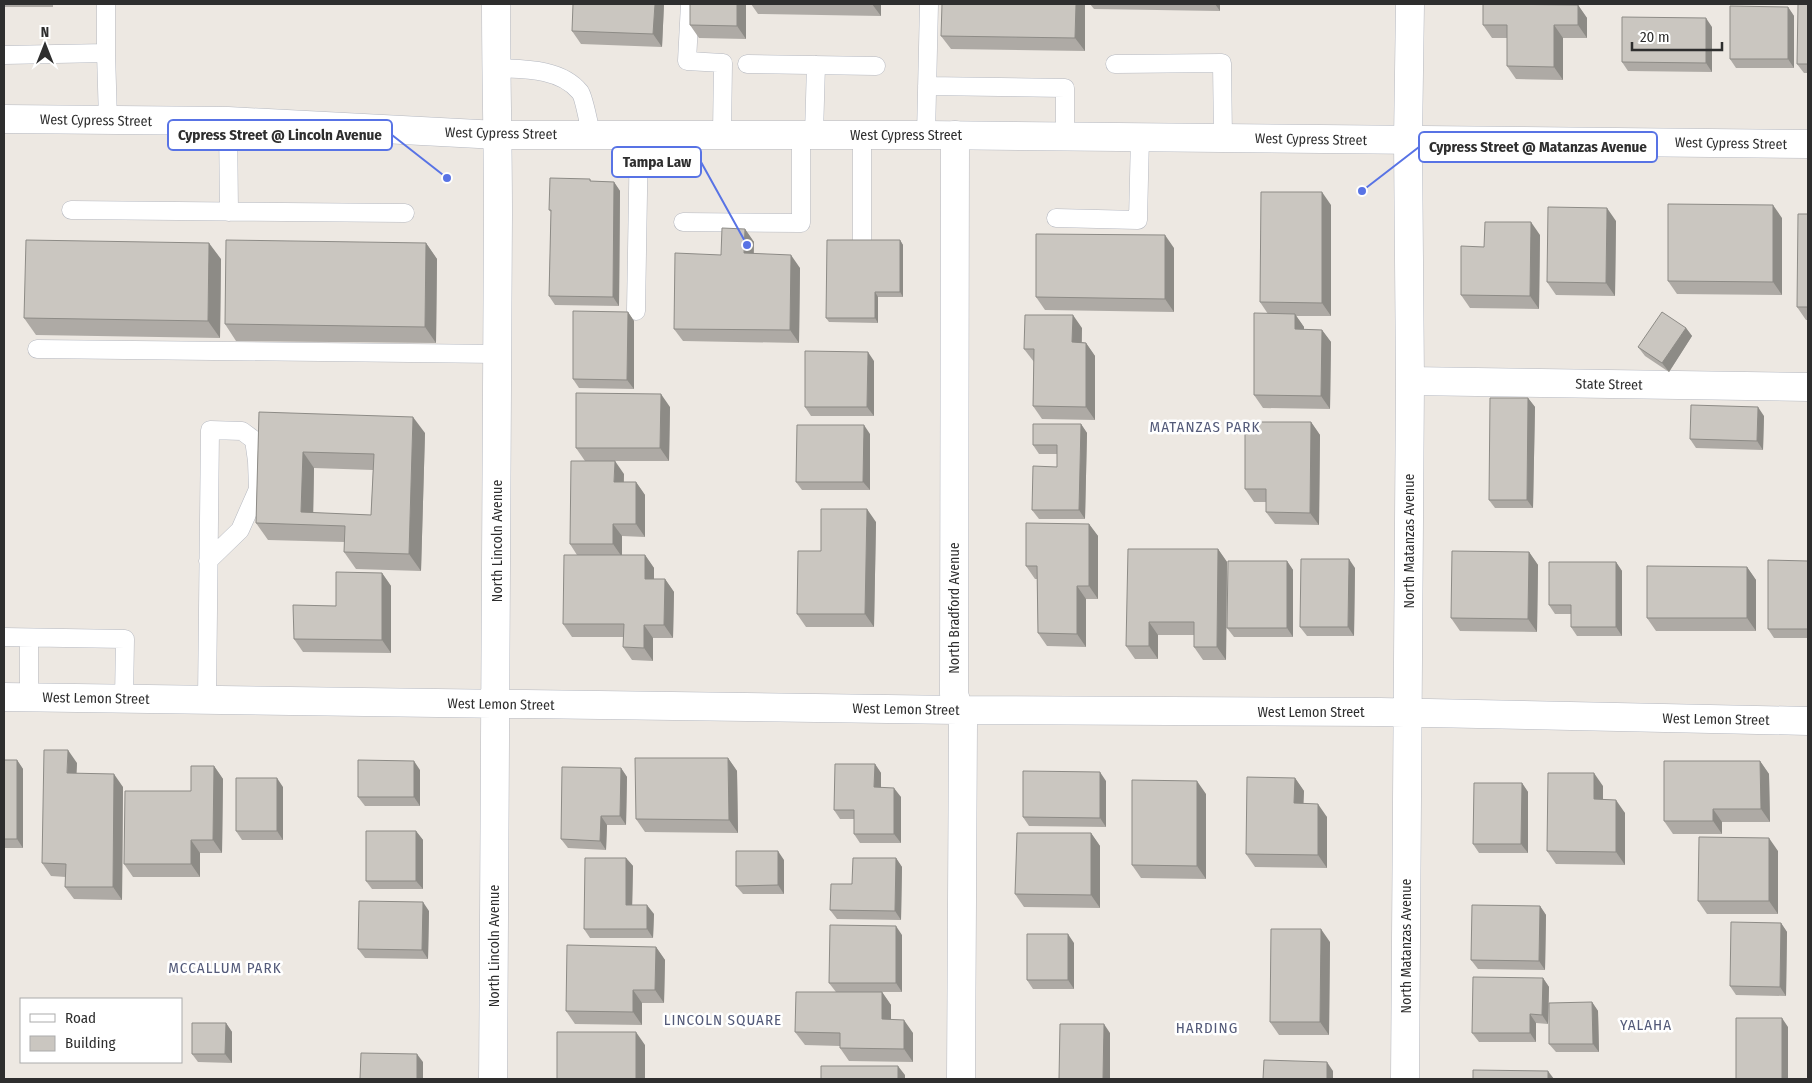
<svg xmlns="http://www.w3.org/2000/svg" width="1812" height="1083" font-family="'Fira Sans Condensed',sans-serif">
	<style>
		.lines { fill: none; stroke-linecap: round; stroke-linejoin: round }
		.service-casing { stroke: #b5b8c0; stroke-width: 19 }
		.minor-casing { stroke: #b5b8c0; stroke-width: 29 }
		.tertiary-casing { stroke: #b5b8c0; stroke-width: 29 }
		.service { stroke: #fff; stroke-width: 18 }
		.minor { stroke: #fff; stroke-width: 28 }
		.tertiary { stroke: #fff; stroke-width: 28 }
		.wall { fill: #aeaaa5; fill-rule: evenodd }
		.shaded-wall { fill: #8d8b86 }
		.building { fill: #cac6c0; stroke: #8d8b86; fill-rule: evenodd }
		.labels { text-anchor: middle; stroke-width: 5; stroke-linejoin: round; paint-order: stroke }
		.street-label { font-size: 14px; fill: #2e2e2e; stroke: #fff }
		.neighbourhood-label { font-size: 15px; letter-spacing: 1px; fill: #535a79; stroke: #fff }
		.leader { fill: none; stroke: #5873e5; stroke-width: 2 }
		.callout-dot { fill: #5873e5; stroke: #fff; stroke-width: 2 }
		.callout { fill: #fff; stroke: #5873e5; stroke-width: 2 }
		.callout-label { font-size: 15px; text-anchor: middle; font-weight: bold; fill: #2e2e2e }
	</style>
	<rect width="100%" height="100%" fill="#ede8e2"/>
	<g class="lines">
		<g class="service-casing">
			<path id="service" d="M106,4v49
				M690,4l-3,57 36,2 -1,71
				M4,55l102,-2 2,67
				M747,64l129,2
				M1115,64l107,-1 1,75
				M496,68c27,1 65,0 84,24 4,5 9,33 11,42
				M927,86l138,2v48
				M228,121l1,91
				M814,134l2,-69
				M862,135v106
				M926,135l3,-131
				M71,210l334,3
				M1056,218l82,2 2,-83
				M683,222l118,1v-89
				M636,311l3,-177
				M37,349l461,5
				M4,637l121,2 -1,60
				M29,638v59
				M207,700l3,-270 32,1 12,9 3,21 1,28 -18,41 -32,31"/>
		</g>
		<g class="minor-casing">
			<path id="minor" d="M955,135l-1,559 9,29 -2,356
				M1410,381l398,6
				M4,697l954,13 422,2 428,9
				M493,1079c3,-288 4,-576 5,-865 0,-70 -2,-140 -2,-210
				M1405,1079l5,-698 -2,-241 2,-136"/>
		</g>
		<g class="tertiary-casing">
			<path id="tertiary" d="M4,119l224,2 270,14h428l882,9"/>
		</g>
		<use href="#service" class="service"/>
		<use href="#minor" class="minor"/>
		<use href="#tertiary" class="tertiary"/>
	</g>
	<path class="wall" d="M4,4h49v3h-49z
		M664,4l-2,43 -81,-3 -9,-13z
		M690,4h56v35l-47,-1 -9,-13z
		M751,4h130v12l-123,-2z
		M1085,4v47l-134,-2 -10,-13z
		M1090,4h130v7l-126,-2z
		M1543,4l35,1 9,13v20h-24v42l-47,-1 -9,-13v-28h-15l-9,-13z
		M1808,4v69h-4l-7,-9z
		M1788,7l6,9v52h-58l-6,-9z
		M1712,27v45l-84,-1 -6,-9z
		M590,179l1,2 23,1 6,9 -1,115 -64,-1 -6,-9 2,-84 -2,-2z
		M1331,205v111h-35l8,11v2l18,1 9,12 -1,67 -67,-1 -9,-13 14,-81 -8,-12z
		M1808,214v106h-2l-9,-13z
		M1782,218v77l-105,-1 -9,-13z
		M1616,221l-1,75 -59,-1 -9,-13z
		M745,229l9,13v12l46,14 -1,75 -116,-2 -9,-12 47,-74z
		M1540,235l-1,74 -69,-1 -9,-13 23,-48z
		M900,240l3,5v52h-25v26l-49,-1 -3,-4z
		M426,243l11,16 -1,84 -200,-2 -11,-17z
		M1174,248v64l-129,-2 -9,-13z
		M221,259l-1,79 -184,-3 -12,-17z
		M628,312l6,9v68l-55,-1 -6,-9z
		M1082,328v14l4,1 9,13v64l-53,-1 -9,-13 1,-44 -10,-13z
		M1686,328l6,8 -23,36 -24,-16 -7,-9z
		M874,361v55h-63l-6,-9z
		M1528,398l7,9 -2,101h-38l-6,-8z
		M670,407l-1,54h-84l-9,-13z
		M259,412l166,21 -4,138 -65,-2 -12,-17 1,-10 -77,-2 -12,-17zM314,468l59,2 -2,45 -58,-2z
		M1764,416l-1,34 -67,-2 -6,-9z
		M1311,422l9,13 -1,90 -44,-1 -9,-12v-10h-12l-9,-13z
		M1081,424l6,9 -2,86h-46l-7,-9 25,-43v-13h-18l-6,-9z
		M870,434v56h-68l-6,-8z
		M624,474v8h12l9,13v42l-23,-1v19h23l9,13v11h11l9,13 -1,46h-20v23l-21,-1 -9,-13v-10h-51l-9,-13 14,-69 -7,-11z
		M876,522l-2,105h-68l-9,-13 24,-63z
		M1089,524l9,12v63h-12v48l-39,-1 -9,-13 -1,-54h-2l-9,-13z
		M1218,549l9,13 -1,98h-23l-9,-13v-12h-36v24h-23l-9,-13z
		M1529,552l9,13 -1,67 -77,-1 -9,-13z
		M1287,561l6,9v67h-59l-7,-9z
		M1808,561v77h-34l-6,-9z
		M1616,562l6,9v65h-45l-6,-9v-13h-16l-6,-9z
		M1747,567l9,13v51h-100l-9,-13z
		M1355,568l-1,68h-47l-7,-9z
		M382,573l9,13v67l-88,-1 -9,-13 42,-33z
		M728,758l9,13 1,62 -93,-1 -9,-13z
		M4,760h13l6,9v79h-19z
		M1760,761l9,13 1,48h-48v12h-49l-9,-13z
		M77,763l-1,10 47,14 -1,113 -48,-1 -9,-12 1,-10 -15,-1 -9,-13z
		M875,764l6,9v14l20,10v46h-41l-6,-9v-15h-14l-6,-9z
		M214,766l9,13 -1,74h-22v24h-67l-9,-13z
		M621,768l6,9 -1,48h-19l-1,25 -38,-2 -7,-9z
		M420,770v36h-55l-7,-9z
		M1295,778l9,13 -1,13 24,13v51l-72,-1 -9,-13z
		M1106,781v46l-77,-1 -6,-9z
		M1522,783l6,9v61h-49l-6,-9z
		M1603,786v13l22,14v52l-69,-1 -9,-13z
		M283,787v53h-41l-6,-9z
		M1206,794v85l-65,-1 -9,-13z
		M416,831l7,9v49h-51l-6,-8z
		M1091,833l9,13v62l-76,-1 -9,-13z
		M1778,851v63h-71l-9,-13z
		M626,858l7,8 -1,39 22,9 -1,24h-63l-6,-9z
		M896,858l6,9 -1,53 -64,-1 -7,-9 22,-26z
		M784,860v34h-41l-7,-8z
		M1540,906l6,9 -1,55 -67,-1 -7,-9z
		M429,911l-1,48 -63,-1 -7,-9z
		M1781,923l6,9 -1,64 -50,-1 -6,-9z
		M902,935v57h-20l9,13v15l22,13v29l-64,-1 -9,-13v-2l-35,-1 -10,-13 41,-40 -7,-9z
		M1330,942l-1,93h-50l-9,-13z
		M1074,943v46h-41l-6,-9z
		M656,947l9,13 -1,43h-22v22l-67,-1 -9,-13z
		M1543,978l6,9 -1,37 -12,-1v19h-57l-7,-9z
		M1592,1002l6,9 1,41h-43l-7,-8z
		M226,1023l6,9v31l-34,-1 -6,-8z
		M1110,1033v46h-51z"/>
	<path class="shaded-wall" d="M655,4h9l-2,43 -9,-13z
		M737,4h9v35l-9,-13z
		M872,4h9v12z
		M1076,4h9v47l-10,-13z
		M1215,4h5v7z
		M1578,5l9,13v20l-9,-13z
		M1788,7l6,9v52l-6,-9z
		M1706,18l6,9v45l-6,-9z
		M1554,25l9,13v42l-9,-13z
		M614,182l6,9 -1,115 -6,-9z
		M1322,192l9,13v111l-9,-13z
		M1773,205l9,13v77l-9,-13z
		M1607,208l9,13 -1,75 -9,-13z
		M1531,222l9,13 -1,74 -9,-13z
		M745,229l9,13 -1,24 -9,-13z
		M1165,235l9,13v64l-9,-13z
		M900,240l3,5v52l-3,-5z
		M209,243l12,16 -1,79 -12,-17z
		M426,243l11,16 -1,84 -11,-16z
		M791,255l9,13 -1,75 -9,-13z
		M875,292l3,5v26l-3,-5z
		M628,312l6,9v68l-7,-9z
		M1295,314l9,13v14l-9,-12z
		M1073,315l9,13 -1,27 -9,-13z
		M1686,328l6,8 -23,36 -7,-9z
		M1322,330l9,12 -1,67 -9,-13z
		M1086,343l9,13v64l-9,-13z
		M868,352l6,9v55l-7,-9z
		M661,394l9,13 -1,54 -9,-13z
		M1528,398l7,9 -2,101 -6,-8z
		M1758,407l6,9 -1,34 -6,-9z
		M413,417l12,16 -4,138 -12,-17z
		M1311,422l9,13 -1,90 -9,-12z
		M1081,424l6,9 -2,86 -6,-9z
		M864,425l6,9v56l-7,-8z
		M303,452l11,16 -1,57 -12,-13z
		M615,461l9,13 -1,21 -9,-13z
		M636,482l9,13v42l-9,-13z
		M867,509l9,13 -2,105 -9,-13z
		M613,524l9,12v21l-9,-13z
		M1089,524l9,12v63l-9,-13z
		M1218,549l9,13 -1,98 -9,-13z
		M1529,552l9,13 -1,67 -9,-13z
		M645,555l9,13v24l-9,-13z
		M1349,559l6,9 -1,68 -6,-9z
		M1287,561l6,9v67l-6,-9z
		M1616,562l6,9v65l-6,-9z
		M1747,567l9,13v51l-9,-13z
		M382,573l9,13v67l-9,-13z
		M665,579l9,13 -1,46 -9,-13z
		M1077,586l9,13v48l-9,-13z
		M1149,622l9,13v24l-9,-13z
		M644,625l9,13v23l-9,-13z
		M68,750l9,13 -1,23 -9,-13z
		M728,758l9,13 1,62 -9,-13z
		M17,760l6,9v79l-6,-9z
		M414,761l6,9v36l-6,-9z
		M1760,761l9,13 1,48 -9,-13z
		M875,764l6,9v23l-7,-9z
		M214,766l9,13 -1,74 -9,-13z
		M621,768l6,9 -1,48 -6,-9z
		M1100,772l6,9v46l-6,-9z
		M1594,773l9,13v26l-9,-13z
		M114,774l9,13 -1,113 -9,-13z
		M277,778l6,9v53l-6,-9z
		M1295,778l9,13 -1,25 -9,-13z
		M1197,781l9,13v85l-9,-13z
		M1522,783l6,9v61l-7,-9z
		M894,788l7,9v46l-7,-9z
		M1616,800l9,13v52l-9,-13z
		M1318,804l9,13v51l-9,-13z
		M1713,809l9,13v12l-9,-13z
		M601,816l6,9 -1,25 -6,-9z
		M416,831l7,9v49l-7,-8z
		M1091,833l9,13v62l-9,-13z
		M1769,838l9,13v63l-9,-13z
		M191,840l9,13v24l-9,-13z
		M778,851l6,9v34l-6,-9z
		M626,858l7,8 -1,48 -6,-9z
		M896,858l6,9 -1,53 -6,-9z
		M423,902l6,9 -1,48 -6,-9z
		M647,905l7,9 -1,24 -6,-9z
		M1540,906l6,9 -1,55 -6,-9z
		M1781,923l6,9 -1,64 -6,-9z
		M896,926l6,9v57l-6,-9z
		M1321,929l9,13 -1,93 -9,-13z
		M1068,934l6,9v46l-6,-9z
		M656,947l9,13 -1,43 -9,-13z
		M1543,978l6,9 -1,37 -6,-9z
		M633,990l9,13v22l-9,-13z
		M882,992l9,13v27l-9,-13z
		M1592,1002l6,9 1,41 -6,-8z
		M1530,1014l6,9v19l-6,-9z
		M1782,1018l6,9v52h-6z
		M904,1020l9,13v29l-9,-13z
		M226,1023l6,9v31l-7,-9z
		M1104,1024l6,9v46h-7z
		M636,1032l9,13v34h-9z
		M417,1054l6,8v17h-6z
		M1327,1062l6,9v8h-6z
		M898,1066l7,9v4h-7z
		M1548,1071l6,8h-6z"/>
	<path class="building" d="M573,4h82l-2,30 -81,-3z
		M690,4h47v22l-47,-1z
		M942,4h134l-1,34 -134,-2z
		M1483,4l95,1v20h-24v42l-47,-1v-41h-24z
		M1798,4h10v60h-11z
		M1730,6l58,1v52h-58z
		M1622,17l84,1v45l-84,-1z
		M550,178l40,1v2l24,1 -1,115 -64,-1 2,-86h-2z
		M1261,192h61v111l-62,-1z
		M1668,204l105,1v77l-105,-1z
		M1548,207l59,1 -1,75 -59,-1z
		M1798,214h10v93h-11z
		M1485,222h46l-1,74 -69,-1v-49l23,1z
		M722,228l23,1 -1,24 47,2 -1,75 -116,-1 1,-76 46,2z
		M1036,234l129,1v64l-129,-2z
		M26,240l183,3 -1,78 -184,-3z
		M226,240l200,3 -1,84 -200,-3z
		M827,240h73v52h-25v26h-49z
		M573,311l55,1 -1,68 -54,-1z
		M1662,312l24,16 -24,35 -24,-16z
		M1254,313l41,1v15l27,1 -1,66 -67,-1z
		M1025,315h48l-1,27 14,1v64l-53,-1 1,-57h-10z
		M805,351l63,1 -1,55h-62z
		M576,393l85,1 -1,54h-84z
		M1490,398h38l-1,102h-38z
		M1691,405l67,2 -1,34 -67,-2z
		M259,412l154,5 -4,137 -65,-2 1,-26 -89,-3zM303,452l71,2 -3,61 -70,-3z
		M1245,422h66l-1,91 -44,-1v-23h-21z
		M1033,424h48l-2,86h-47l1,-44 24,1v-22h-24z
		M797,425h67l-1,57h-67z
		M571,461h44l-1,21h22v42h-23v20h-43z
		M821,509h46l-2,105h-68l1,-63h23z
		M1026,523l63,1v62h-12v48l-39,-1 -1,-67h-11z
		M1128,549h90l-1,98h-23v-25h-45v24h-23z
		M1452,551l77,1 -1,67 -77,-1z
		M564,555h81v24h20l-1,46h-20v23l-21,-1 1,-23h-61z
		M1301,559h48l-1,68h-48z
		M1768,560l40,1v68h-40z
		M1228,561h59v67h-60z
		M1549,562h67v65h-45v-22h-22z
		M1647,566l100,1v51h-100z
		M336,572l46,1v67l-88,-1 -1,-34 43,1z
		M44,750h24l-1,23 47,1 -1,113h-48l1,-23 -24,-1z
		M635,758h93l1,62 -93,-1z
		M4,760h13v79h-13z
		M358,760l56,1v36h-56z
		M1664,761h96l1,48h-48v12h-49z
		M835,764h40l-1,23 20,1v46h-40v-24h-20z
		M191,766h23l-1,74h-22v24h-67l1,-73h66z
		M562,767l59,1 -1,48h-19l-1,25 -39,-2z
		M1023,771l77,1v46l-77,-1z
		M1548,773h46v26l22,1v52l-69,-1z
		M1247,777l48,1 -1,25 24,1v51l-72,-1z
		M236,778h41v53h-41z
		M1132,780l65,1v85l-65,-1z
		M1474,783h48l-1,61h-48z
		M366,831h50v50h-50z
		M1017,833h74v62l-76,-1z
		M1699,837l70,1v63h-71z
		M736,851h42v34l-42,1z
		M585,858h41v47h21v24h-63z
		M853,858h43l-1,53 -65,-1 1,-26h21z
		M359,901l64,1 -1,48 -64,-1z
		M1472,905l68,1 -1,55 -68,-1z
		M1731,922l50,1 -1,64 -50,-1z
		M830,925l66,1v57h-67z
		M1271,929h50l-1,93h-50z
		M1027,934h41v46h-41z
		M567,945l89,2 -1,43h-22v22l-67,-1z
		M1473,977l70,1 -1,37 -12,-1v19h-58z
		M796,992h86v27l22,1v29l-64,-1v-15l-45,-1z
		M1592,1002l1,42h-44v-41z
		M1736,1018h46v61h-46z
		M192,1023h34l-1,31h-33z
		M1060,1024h44l-1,55h-44z
		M557,1032h79v47h-79z
		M361,1053l56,1v25h-57z
		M1264,1060l63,2v17h-64z
		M821,1066h77v13h-77z
		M1473,1070l75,1v8h-75z"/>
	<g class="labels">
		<g class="street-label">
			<text transform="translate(96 120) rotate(1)" y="5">West Cypress Street</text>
			<text transform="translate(501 133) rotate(1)" y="5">West Cypress Street</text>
			<text x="906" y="140">West Cypress Street</text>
			<text transform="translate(1311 139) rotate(1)" y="5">West Cypress Street</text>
			<text transform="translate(1731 143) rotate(1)" y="5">West Cypress Street</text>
			<text transform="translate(1609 384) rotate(1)" y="5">State Street</text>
			<text transform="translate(497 541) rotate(-90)" y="5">North Lincoln Avenue</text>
			<text transform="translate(1409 541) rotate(-90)" y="5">North Matanzas Avenue</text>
			<text transform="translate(954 608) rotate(-90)" y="5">North Bradford Avenue</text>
			<text transform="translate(96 698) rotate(1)" y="5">West Lemon Street</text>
			<text transform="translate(501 704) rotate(1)" y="5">West Lemon Street</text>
			<text transform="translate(906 709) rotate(1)" y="5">West Lemon Street</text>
			<text x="1311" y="717">West Lemon Street</text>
			<text transform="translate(1716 719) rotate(1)" y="5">West Lemon Street</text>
			<text transform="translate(494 946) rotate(-90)" y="5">North Lincoln Avenue</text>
			<text transform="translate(1406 946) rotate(-90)" y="5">North Matanzas Avenue</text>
		</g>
		<g class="neighbourhood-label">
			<text x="1205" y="432">MATANZAS PARK</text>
			<text x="225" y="973">MCCALLUM PARK</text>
			<text x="723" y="1025">LINCOLN SQUARE</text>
			<text x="1646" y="1030">YALAHA</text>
			<text x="1207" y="1033">HARDING</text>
		</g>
	</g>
	<path class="leader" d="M447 178L392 135M1362 191L1419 147M747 245L701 162"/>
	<g class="callout-dot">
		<circle cx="447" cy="178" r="5"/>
		<circle cx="1362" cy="191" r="5"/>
		<circle cx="747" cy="245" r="5"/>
	</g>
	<g class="callout">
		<rect x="168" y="120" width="224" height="30" rx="5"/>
		<rect x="1419" y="132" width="238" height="30" rx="5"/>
		<rect x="612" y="147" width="89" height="30" rx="5"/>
	</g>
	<g class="callout-label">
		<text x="280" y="140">Cypress Street @ Lincoln Avenue</text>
		<text x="1538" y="152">Cypress Street @ Matanzas Avenue</text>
		<text x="657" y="167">Tampa Law</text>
	</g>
	<rect width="1812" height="1083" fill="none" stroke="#2e2e2e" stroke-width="10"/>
	<rect x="20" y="998" width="162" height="65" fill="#ffffff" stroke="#ababab"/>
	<rect x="30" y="1014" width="25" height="8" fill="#ffffff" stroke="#ababab"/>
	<text x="65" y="1023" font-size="15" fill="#2e2e2e">Road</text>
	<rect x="30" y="1036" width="25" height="15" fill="#cac6c0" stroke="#ababab"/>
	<text x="65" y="1048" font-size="15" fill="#2e2e2e">Building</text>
	<g transform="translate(45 45)" stroke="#ffffff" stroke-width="4" paint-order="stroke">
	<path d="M0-4L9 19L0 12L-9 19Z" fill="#2e2e2e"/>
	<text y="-8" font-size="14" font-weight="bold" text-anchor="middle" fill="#2e2e2e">N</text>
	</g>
	<path d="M1632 42v8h90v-8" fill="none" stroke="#2e2e2e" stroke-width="2.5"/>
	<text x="1640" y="42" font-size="15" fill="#2e2e2e" stroke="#ffffff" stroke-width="4" paint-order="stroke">20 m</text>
</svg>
